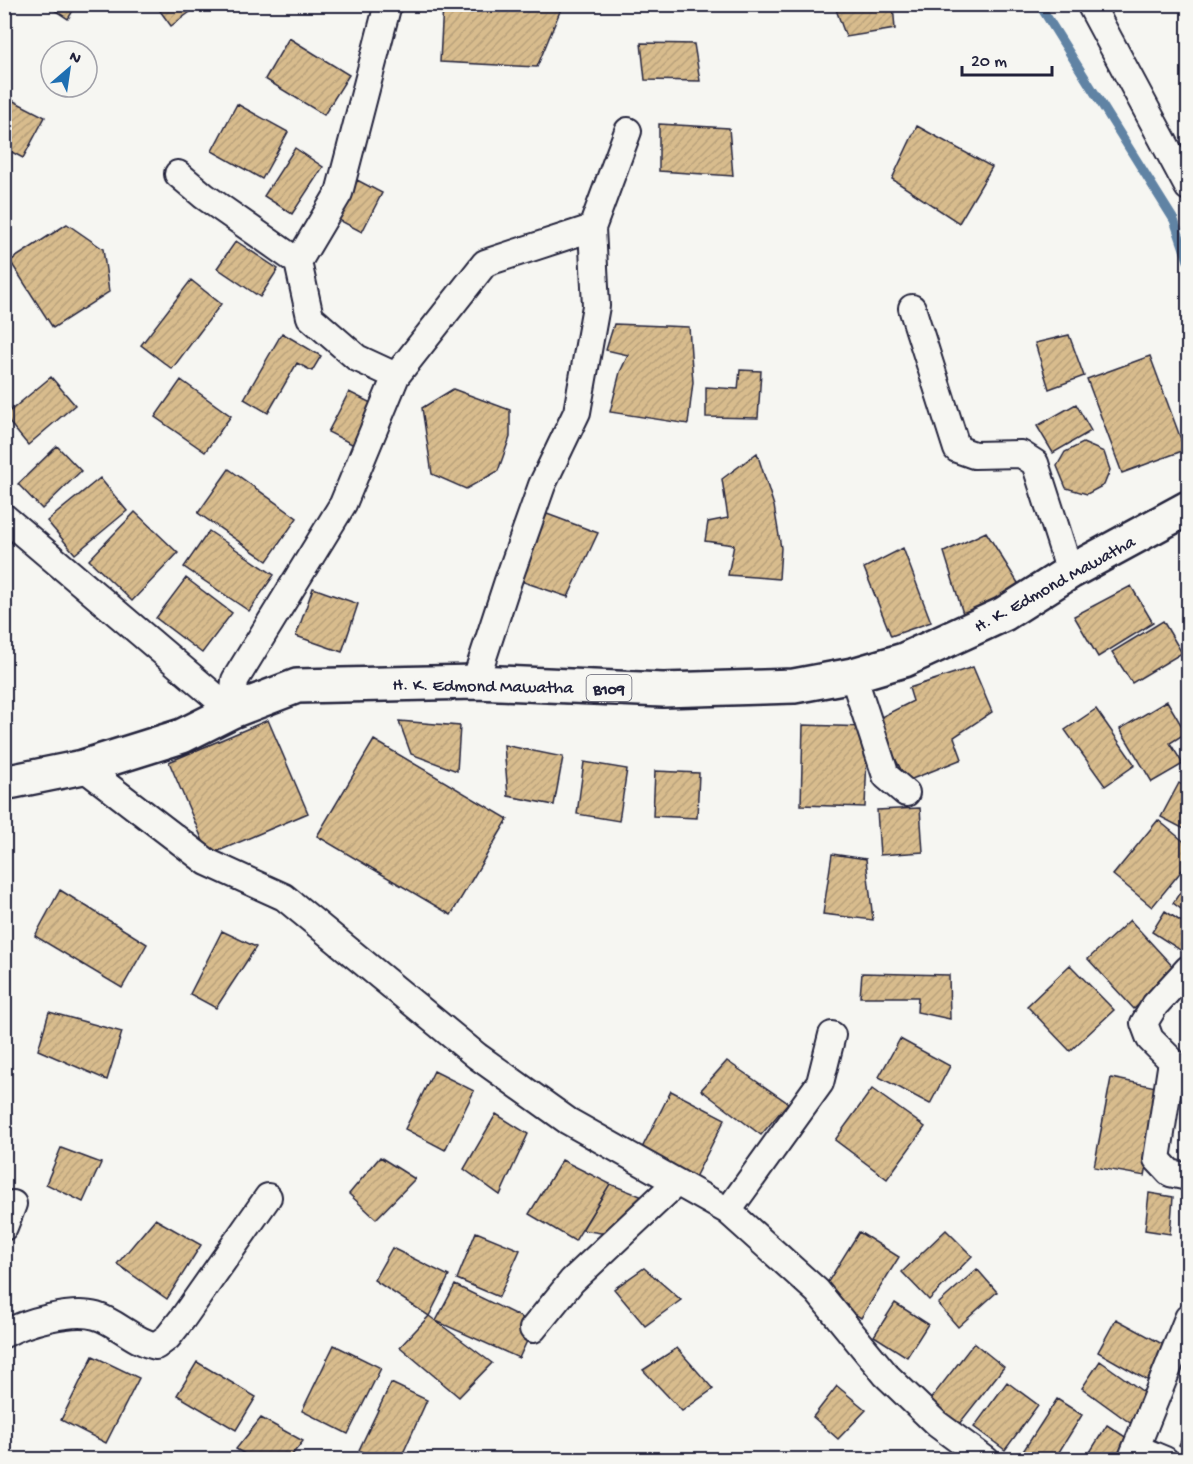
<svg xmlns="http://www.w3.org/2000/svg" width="1193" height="1464" font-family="'Gochi Hand',sans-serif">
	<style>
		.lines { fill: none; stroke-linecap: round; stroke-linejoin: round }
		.stream { stroke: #6183a4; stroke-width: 9 }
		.building { fill: url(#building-hatch); stroke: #22223b; stroke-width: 1.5 }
		.street-casing { stroke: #22223b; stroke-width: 30 }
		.primary-casing { stroke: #22223b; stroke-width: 38 }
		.street { stroke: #f6f6f2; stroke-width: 26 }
		.primary { stroke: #f6f6f2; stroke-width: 33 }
		.labels { text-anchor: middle; stroke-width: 6; stroke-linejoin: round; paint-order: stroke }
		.shield { fill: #f6f6f2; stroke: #626272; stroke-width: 1.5 }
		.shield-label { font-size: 16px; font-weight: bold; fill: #22223b }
		.street-label { font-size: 18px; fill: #22223b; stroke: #f6f6f2 }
	</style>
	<defs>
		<pattern id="building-hatch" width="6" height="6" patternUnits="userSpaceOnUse" patternTransform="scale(1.5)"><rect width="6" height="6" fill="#d8bc8d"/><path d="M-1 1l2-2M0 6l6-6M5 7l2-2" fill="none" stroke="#b9a17b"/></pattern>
	</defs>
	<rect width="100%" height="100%" fill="#f6f6f2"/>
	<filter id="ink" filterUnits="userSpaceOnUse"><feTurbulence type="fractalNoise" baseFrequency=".0167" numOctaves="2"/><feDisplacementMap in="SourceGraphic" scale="12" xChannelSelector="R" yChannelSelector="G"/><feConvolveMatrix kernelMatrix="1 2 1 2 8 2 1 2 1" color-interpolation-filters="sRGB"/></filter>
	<g filter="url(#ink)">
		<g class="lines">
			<path class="stream" d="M1039,4l135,216 14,41"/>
		</g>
		<path class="building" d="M45,4h32l-9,15z
			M155,4h46l-30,22z
			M443,4h120l-26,63 -97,-5z
			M834,4h65l-6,1 2,24 -49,8z
			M289,38l60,37 -25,40 -59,-36z
			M641,43l53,1 6,37 -55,-1z
			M4,96l41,21 -22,41 -19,-10z
			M237,104l51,28 -26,47 -50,-28z
			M659,124l70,4 4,48 -74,-5z
			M917,126l75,41 -33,56 -67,-44z
			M295,148l28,19 -31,47 -28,-18z
			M357,180l25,13 -20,39 -25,-13z
			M67,224l36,25 6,43 -56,36 -43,-67z
			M236,241l42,28 -18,28 -43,-29z
			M191,280l30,24 -49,65 -31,-24z
			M614,324l75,3 4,55 -5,42 -78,-12 10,-40 8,-17 -22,-5z
			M282,333l39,23 -9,15 -15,-8 -29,50 -24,-14z
			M1069,335l15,41 -35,13 -14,-46z
			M1150,356l35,94 -63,23 -35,-94z
			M740,370l21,1 -3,47 -52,-1v-30l32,2z
			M51,377l24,28 -47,40 -24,-29z
			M181,380l50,36 -26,36 -50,-35z
			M453,389l57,21v27l-12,34 -32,18 -34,-15 -10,-66z
			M349,392l26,13 -21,40 -26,-13z
			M1076,404l15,27 -38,22 -16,-27z
			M1083,443l21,9 6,18 -6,15 -17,9 -21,-6 -9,-22 8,-14z
			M57,446l24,25 -39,38 -24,-25z
			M757,453l17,53 7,42 -2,31 -51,-4 6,-30 -29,-4 3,-19 20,-4 -6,-39z
			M229,469l68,49 -30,43 -69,-48z
			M100,478l27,33 -52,43 -28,-33z
			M135,512l43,41 -46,48 -43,-41z
			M547,514l51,19 -30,64 -53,-18z
			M209,531l65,44 -25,36 -65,-44z
			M986,532l37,59 -59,26 -20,-65z
			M903,548l28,74 -40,14 -27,-68z
			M186,578l46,35 -30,40 -46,-35z
			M1131,586l22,37 -55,34 -24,-41z
			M313,588l45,16 -16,48 -46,-16z
			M1163,621l19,32 -50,30 -20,-31z
			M973,667l19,45 -38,25 8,22 -55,22 -32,-61 38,-19 -4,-13z
			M1167,701l19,32 -16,10 13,21 -31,18 -32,-53z
			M1096,709l39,56 -30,21 -40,-56z
			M268,720l40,93 -99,42 -40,-93z
			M399,721l61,5 -3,45 -46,-17z
			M803,725l65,2 -3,80 -64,-2z
			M374,740l134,79 -57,96 -134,-79z
			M504,745l59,12 -9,48 -46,-9z
			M584,762l43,7 -8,52 -42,-7z
			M655,771l44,2 -2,45 -44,-2z
			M1179,783l9,6v42l-27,-14z
			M920,808l3,44 -43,3 -3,-45z
			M1158,820l30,25v18l-36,44 -39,-32z
			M832,854l34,5 7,61 -50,-6z
			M1188,880v34l-15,-11z
			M60,890l87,54 -25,44 -87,-52z
			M1165,911l23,15v29l-36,-23z
			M1130,920l46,50 -42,39 -46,-50z
			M222,931l34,16 -40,61 -26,-14z
			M1070,965l44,45 -44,41 -43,-45z
			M862,973l87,2 1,44 -33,-7 1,-15h-58z
			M49,1012l73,20 -15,48 -69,-30z
			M4,1030l7,3 -7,14z
			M900,1039l50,27 -20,38 -51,-27z
			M727,1061l61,42 -27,32 -60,-45z
			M434,1071l40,20 -29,59 -40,-21z
			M1111,1078l50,10 -16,88 -51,-9z
			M872,1089l53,38 -38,52 -52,-39z
			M671,1091l54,28 -32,62 -54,-27z
			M496,1114l32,20 -28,61 -36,-26z
			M61,1148l40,15 -18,39 -37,-18z
			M380,1157l35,22 -39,40 -27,-25z
			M562,1160l48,24 -35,57 -46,-27z
			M610,1184l33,13 -36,37 -25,-4z
			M1149,1193l24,4 -3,37 -25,-4z
			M155,1219l46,26 -34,54 -50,-35z
			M946,1230l26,26 -43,44 -27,-28z
			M476,1232l44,18 -21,47 -42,-18z
			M859,1232l40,25 -38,61 -40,-25z
			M392,1248l57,28 -20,40 -55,-36z
			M644,1268l37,32 -36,26 -31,-37z
			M977,1269l20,23 -39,35 -20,-23z
			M455,1285l80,39 -16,34 -83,-37z
			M895,1303l33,21 -21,33 -33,-21z
			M429,1316l63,47 -33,34 -59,-50z
			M1116,1319l50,27 -19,34 -49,-28z
			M974,1343l30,24 -49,62 -30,-23z
			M334,1345l47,23 -33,66 -46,-23z
			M677,1348l36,41 -31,22 -39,-41z
			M93,1356l46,22 -33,65 -45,-23z
			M1100,1361l52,37 -19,27 -51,-37z
			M197,1362l59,35 -20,33 -59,-35z
			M1007,1382l31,23 -33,45 -31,-23z
			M391,1383l36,17 -27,60h-20l-21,-10z
			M837,1386l29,24 -28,29 -25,-22z
			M1057,1399l25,16 -28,45h-28l-6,-4z
			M261,1418l42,23 -15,19h-33l-19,-11z
			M1107,1425l26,17 -11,18h-37z
			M1188,1426v24l-9,-5z"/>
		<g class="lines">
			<g class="street-casing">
				<path id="street" d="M388,4l-49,189 -41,69 12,55 47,41 39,18
					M1090,4l98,183
					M178,174l26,22 94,66
					M912,308l45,141 17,6 47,-1 14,9 35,109
					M4,517l228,194
					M853,675l33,101 20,17
					M475,682l33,-101 34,-96 35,-73 19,-106 -4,-78
					M232,711l3,-31 108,-176 53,-128 89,-113 107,-35 36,-97
					M83,767l124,95 77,35 193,159 91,65 160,90 89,80 69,84 51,49 49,36
					M1188,969l-33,36 -11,18 6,16 22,22 -15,98 13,14 18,4
					M728,1211l92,-128 12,-48
					M4,1227l9,-23
					M533,1329l39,-48 104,-98
					M4,1334c22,-12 68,-25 92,-18 21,6 36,25 60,30l12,-9 15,-19 85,-121
					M1136,1448l29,12
					M1131,1460l57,-142"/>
			</g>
			<g class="primary-casing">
				<path id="primary" d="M4,783l79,-16 99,-31 50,-25 65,-25 178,-4 188,8 131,-4 59,-11 51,-15 100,-46 66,-42 118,-64"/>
			</g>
			<use href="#street" class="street"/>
			<use href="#primary" class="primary"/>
		</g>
	</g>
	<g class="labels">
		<rect class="shield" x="586.5" y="675" width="45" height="26" rx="4.5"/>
		<g class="shield-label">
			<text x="609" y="694">B109</text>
		</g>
		<g class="street-label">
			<text transform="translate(1054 583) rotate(-29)" y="6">H. K. Edmond Mawatha</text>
			<text transform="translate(483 685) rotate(1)" y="6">H. K. Edmond Mawatha</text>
		</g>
	</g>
	<rect width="1193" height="1464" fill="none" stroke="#f6f6f2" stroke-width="24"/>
	<rect x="12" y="12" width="1169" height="1440" fill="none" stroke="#22223b" stroke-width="2" filter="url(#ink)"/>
	<g transform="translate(69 69) rotate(29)"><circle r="28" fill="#f6f6f2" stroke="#a1a1a9" stroke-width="1.5"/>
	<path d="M0-4.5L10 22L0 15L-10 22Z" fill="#1f6fb2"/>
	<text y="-9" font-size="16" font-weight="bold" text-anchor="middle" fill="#22223b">N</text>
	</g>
	<path d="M962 66v9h90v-9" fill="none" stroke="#22223b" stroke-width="3"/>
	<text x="971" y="66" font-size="18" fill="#22223b" stroke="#f6f6f2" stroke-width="4.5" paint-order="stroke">20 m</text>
</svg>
